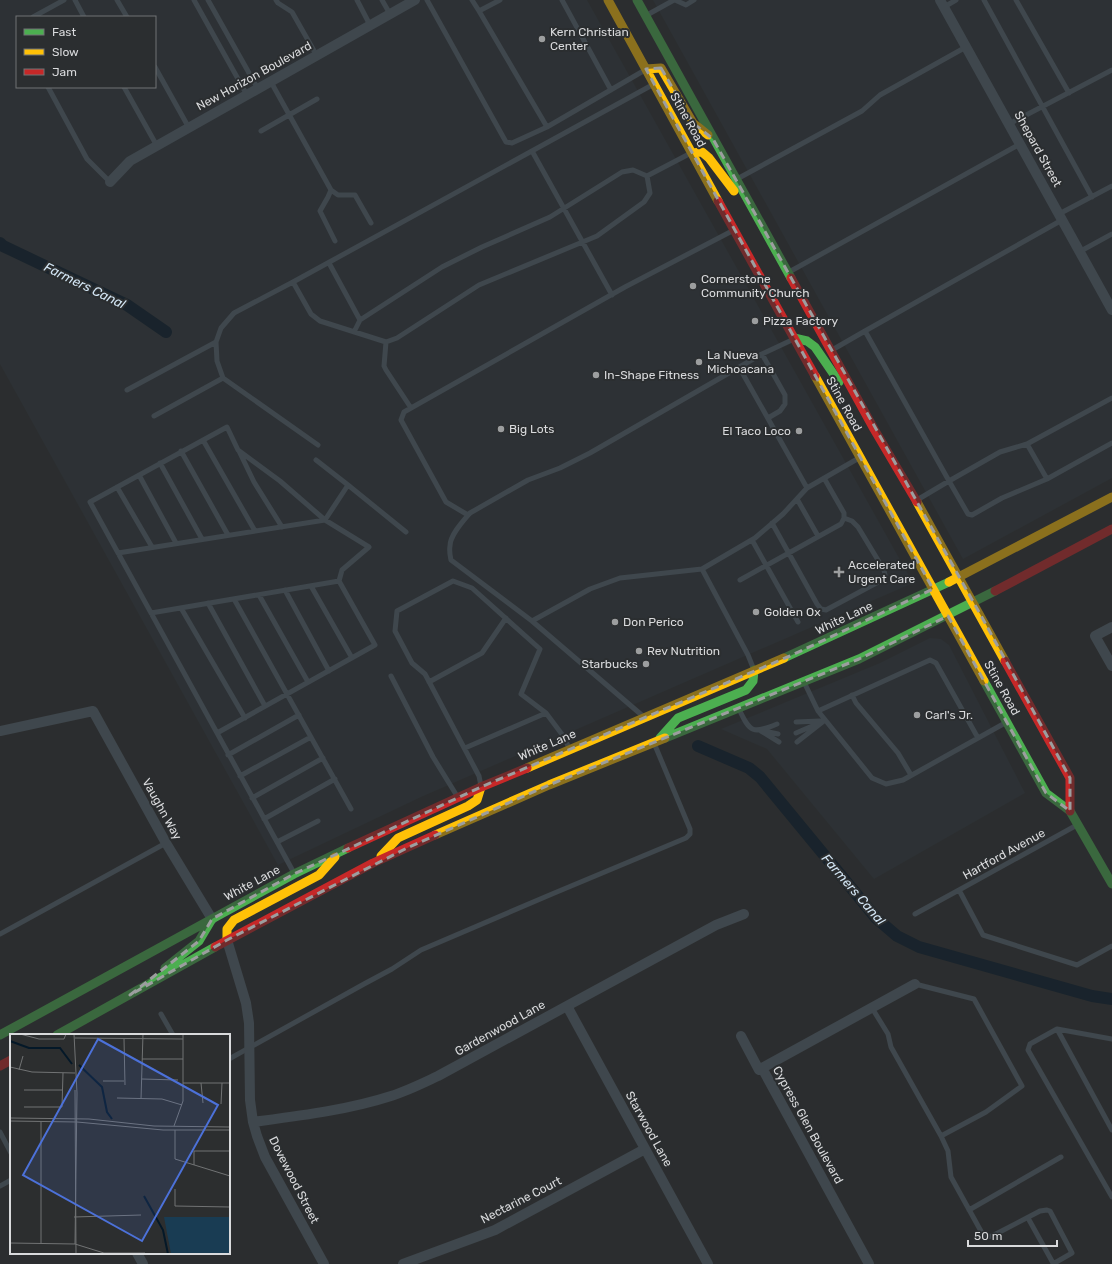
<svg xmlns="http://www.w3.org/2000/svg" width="1112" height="1264" font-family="Rubik,sans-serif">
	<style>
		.built { fill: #2f363c; fill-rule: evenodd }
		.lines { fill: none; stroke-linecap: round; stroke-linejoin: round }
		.canal { stroke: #041828; stroke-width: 12 }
		.lane { stroke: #576671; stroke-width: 5 }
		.street { stroke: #576671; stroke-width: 10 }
		.fast { stroke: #4caf50; stroke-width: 9 }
		.slow { stroke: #ffc107; stroke-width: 9 }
		.jam { stroke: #c62828; stroke-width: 9 }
		.marked { fill: none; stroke: #9c9e9f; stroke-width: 3; stroke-dasharray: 8 5; stroke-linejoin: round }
		.poi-dot { fill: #9c9e9f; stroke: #2b2e30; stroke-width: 1.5 }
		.labels { text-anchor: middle; stroke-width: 4; stroke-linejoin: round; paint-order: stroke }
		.poi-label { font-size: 12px; fill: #d9dadc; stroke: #2b2e30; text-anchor: start }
		.street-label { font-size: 12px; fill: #d9dadc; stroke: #2b2e30 }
		.water-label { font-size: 13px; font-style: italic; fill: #d3e6f5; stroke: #2b2e30 }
		.inset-river { fill: none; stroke: #041828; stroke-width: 2 }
		.inset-road { fill: none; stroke: #717374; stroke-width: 1 }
		.view { fill: #4c71d9; fill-opacity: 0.15; stroke: #4c71d9; stroke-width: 2 }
		.inset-edge { fill: none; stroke: #d9dadc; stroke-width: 2 }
	</style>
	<rect width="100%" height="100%" fill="#2c2e2f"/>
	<path class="built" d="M0,0h587l326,583 -492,214 -143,68 -278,-501zM17,17h138v70h-138z
		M653,0h459v478l-149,81z
		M930,638l11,1 8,6 76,148 -151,86 -107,-130 -46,-20 159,-66z"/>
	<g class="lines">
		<path class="canal" d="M0,243l3,3 124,59 39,27
			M698,746l51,22 11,9 116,141 21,18 22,11 173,49 20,3"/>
		<path class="lane" d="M75,0l9,17
			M117,0l10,17
			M194,0l53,95
			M208,0l50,89
			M276,0l2,3 14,9 25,44
			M357,0l13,25
			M382,0l8,14
			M427,0l79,142 6,1 35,-16 98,-57
			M472,0l7,11
			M500,0l-21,11 68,116
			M562,0l49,90
			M675,0l11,5 8,-5
			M984,0l108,197
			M1016,0l53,93
			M944,7l12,-7
			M647,15l27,-15
			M33,17l31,-17
			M155,67l34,61
			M271,82l60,108 7,5h17l16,28
			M654,84l-361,198 18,32 9,7 66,21 11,-4 82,-53 118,-49 47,-34 6,-9 -3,-17 44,-23
			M48,87l39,72 23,23
			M124,87l33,59
			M1009,124l103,-54
			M261,131l56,-32
			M532,151l80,144
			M737,179l125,-68 18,-16 86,-48
			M331,190l-3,7 -8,14 15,30
			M1059,214l53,-28
			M1079,252l33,-18
			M329,263l31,57
			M789,272l231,-128
			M293,282l-59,31 -13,15 -5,14 1,19 6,17 95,67
			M865,331l197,-111
			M354,332l6,-12 82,-53 40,-20 68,-30 72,-45 11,-2 14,6
			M386,342l-2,24 2,4 25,38
			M832,350l33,-19 84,150 51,-29 27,-8 85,-46
			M762,354l23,41v9l-5,7 -12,7
			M739,367l68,121
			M127,390l89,-48
			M154,416l69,-38
			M203,440l52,91
			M1027,444l20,35
			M181,451l47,84
			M239,451l15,31 28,45
			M160,463l42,76
			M139,475l37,68
			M348,485l58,47
			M117,487l35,60
			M797,499l21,37
			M917,500l32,-19 19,33 4,1 30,-17 45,-19 65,-36
			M468,515l-22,-13 -45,-82 3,-8 221,-125 109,-57
			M772,523l45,81 4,5 5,1 56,-30 3,-5 -1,-5 -26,-43 -6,-6 -8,-3
			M752,540l46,82
			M118,553l207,-33 23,-35 -32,-25
			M740,580l101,-56 3,-6v-5l-20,-35
			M311,586l41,72
			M285,590l44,81
			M259,595l49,87
			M234,599l117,210
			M208,603l57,103
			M181,608l64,110
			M151,613l188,-32 3,-11 27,-23 -44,-27 -45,-39 -42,-31 -11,-23 -137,75 187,340
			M532,621l-81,-61c-1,-5 -2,-9 -1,-14 0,-11 13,-25 20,-33l58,-33 32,-12 30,-15 172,-99 32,-15
			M754,670l-6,-15 -46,-86 53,-31 28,-24 24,-26 52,-30
			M391,676l42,81 24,39
			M429,682l53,-29 24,-35
			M804,682l14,29 54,67 14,6 17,-4 102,-57
			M852,695l4,8 42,50 13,22
			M739,709c11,24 14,25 38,15
			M818,711l112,-51 6,3 42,75
			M644,717l-112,-96 58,-32 30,-11 82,-9
			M796,722l24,-1
			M761,731l18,11
			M764,731l14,3
			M217,733l158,-88 -36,-64
			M796,733l21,-9
			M797,742l28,-22
			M465,748l81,-35
			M228,755l71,-40
			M240,776l71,-39
			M481,786l-2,-10 -54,-102 -13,-11 -17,-32 2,-20 56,-30 19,7 68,61 -19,45 25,19 18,24 5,11
			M252,798l71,-40
			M264,819l71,-40
			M1077,825l-118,65 24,45 94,30 35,-19
			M294,873l-17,-31 41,-21
			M915,914l44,-24
			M0,934l166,-91
			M872,1008l16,26 3,13 50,89 45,-24 36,-26 -48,-87 -59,-15
			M161,1014l12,21
			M1057,1029l55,10
			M229,1059l135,-75 28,-15 29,-19 131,-56 134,-56 4,-4v-5l-36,-86
			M1112,1130l-55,-101 -27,15 -2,6 84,147
			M0,1132l11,21
			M941,1136l7,15 3,26 31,56 4,4 6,-1 48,-25 7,-1 3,1 22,42 -19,11
			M0,1186l11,-6
			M969,1210l92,-53
			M1028,1218l25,45"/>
		<path class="street" d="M940,0l172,310
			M110,182l20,-21 285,-161
			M1112,627l-17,9 17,30
			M0,731l93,-20 73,132 46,76
			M227,940l19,63 3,20 1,77 3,22 4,14 8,21 59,107
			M567,1006l141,258
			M741,1036l18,34 3,-2
			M762,1068l107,196
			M762,1068l153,-84
			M253,1122c45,-6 95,-12 138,-26 16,-5 32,-13 47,-20l278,-151 28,-11
			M137,1253l6,11
			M403,1264l92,-34 150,-81"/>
		<path class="fast" d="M637,0l154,278
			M794,338l13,3 8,6 24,35
			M784,658l165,-76
			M984,681l62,112 24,18 42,73
			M660,738l18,-20 68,-28 7,-9 1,-11
			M665,738l194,-79 136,-68
			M165,968l34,-27 13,-22
			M0,1035l294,-161 54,-26
			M57,1035l158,-88"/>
		<path class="slow" d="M608,0l110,201
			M646,69l15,-1 32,55 15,12
			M692,153l10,-1 7,6 25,33
			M815,376l169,305
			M917,502l88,159
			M949,582l163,-85
			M527,768l257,-110
			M435,835l114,-50 116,-47
			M381,856l17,-18 70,-32 9,-6 4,-13
			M227,940v-11l7,-9 85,-45 16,-18"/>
		<path class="jam" d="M718,201l97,175
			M791,278l83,151 43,73
			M995,591l117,-62
			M1005,661l65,117v33
			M348,848l133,-61 46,-19
			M215,947l158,-84 62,-28
			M0,1066l11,-6"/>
	</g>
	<path d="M0 0H1112V1264H0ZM661,68l32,55 20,16 271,482 86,157v33l-24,-18 -98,-177 -89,43 -310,126 -142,63 -180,92 -97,55 69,-54 13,-22 82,-45 187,-87 309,-131 143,-67 -287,-520z" fill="#2c2e2f" fill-opacity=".55" fill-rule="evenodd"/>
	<path class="marked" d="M661,68l32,55 20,16 271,482 86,157v33l-24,-18 -98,-177 -89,43 -310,126 -142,63 -180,92 -97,55 69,-54 13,-22 82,-45 187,-87 309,-131 143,-67 -287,-520z"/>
	<g class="poi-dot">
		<circle cx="542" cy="39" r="4"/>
		<circle cx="693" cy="286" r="4"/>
		<circle cx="755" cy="321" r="4"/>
		<circle cx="699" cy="362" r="4"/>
		<circle cx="596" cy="375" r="4"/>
		<circle cx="501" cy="429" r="4"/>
		<circle cx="799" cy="431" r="4"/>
		<path d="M837 566h4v4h4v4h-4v4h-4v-4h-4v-4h4z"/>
		<circle cx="756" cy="612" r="4"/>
		<circle cx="615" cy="622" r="4"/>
		<circle cx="639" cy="651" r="4"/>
		<circle cx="646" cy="664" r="4"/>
		<circle cx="917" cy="715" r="4"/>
	</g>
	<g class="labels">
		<g class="poi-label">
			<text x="550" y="36">Kern Christian<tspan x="550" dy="14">Center</tspan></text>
			<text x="701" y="283">Cornerstone<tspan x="701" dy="14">Community Church</tspan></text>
			<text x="763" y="325">Pizza Factory</text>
			<text x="707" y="359">La Nueva<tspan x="707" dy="14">Michoacana</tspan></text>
			<text x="604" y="379">In-Shape Fitness</text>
			<text x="509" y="433">Big Lots</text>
			<text x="791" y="435" text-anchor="end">El Taco Loco</text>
			<text x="848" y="569">Accelerated<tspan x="848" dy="14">Urgent Care</tspan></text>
			<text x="764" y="616">Golden Ox</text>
			<text x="623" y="626">Don Perico</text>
			<text x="647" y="655">Rev Nutrition</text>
			<text x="638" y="668" text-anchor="end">Starbucks</text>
			<text x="925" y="719">Carl's Jr.</text>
		</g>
		<g class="street-label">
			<text transform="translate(254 76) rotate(-29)" y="4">New Horizon Boulevard</text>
			<text transform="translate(688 120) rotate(61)" y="4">Stine Road</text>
			<text transform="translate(1038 149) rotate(61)" y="4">Shepard Street</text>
			<text transform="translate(844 404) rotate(61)" y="4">Stine Road</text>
			<text transform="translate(844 618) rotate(-25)" y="4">White Lane</text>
			<text transform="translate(1002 688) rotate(61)" y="4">Stine Road</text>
			<text transform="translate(547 745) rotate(-23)" y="4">White Lane</text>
			<text transform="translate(162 809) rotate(61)" y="4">Vaughn Way</text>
			<text transform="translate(1004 854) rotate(-29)" y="4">Hartford Avenue</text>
			<text transform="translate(252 883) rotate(-28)" y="4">White Lane</text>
			<text transform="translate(500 1028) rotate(-29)" y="4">Gardenwood Lane</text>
			<text transform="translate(808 1125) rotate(61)" y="4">Cypress Glen Boulevard</text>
			<text transform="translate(649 1129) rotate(61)" y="4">Starwood Lane</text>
			<text transform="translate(294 1180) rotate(63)" y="4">Dovewood Street</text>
			<text transform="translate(521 1200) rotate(-27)" y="4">Nectarine Court</text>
		</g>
		<g class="water-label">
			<text transform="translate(85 285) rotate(26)" y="5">Farmers Canal</text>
			<text transform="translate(854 889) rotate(49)" y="5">Farmers Canal</text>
		</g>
	</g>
	<g transform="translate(10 1034)">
		<rect width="220" height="220" fill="#2c2e2f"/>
		<path d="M154,183h66v37h-59z" fill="#193c53"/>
		<path class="inset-river" d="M0,7l19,7h31l12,16M69,31l23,22 5,25 5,7M134,162l19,34 5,24"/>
		<path class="inset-road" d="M10,0l19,5h25l2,-5M64,0l3,59 -2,151M65,4l108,1M114,5l1,46M132,25h41M0,33l22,5 43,1M9,36l4,-14M132,45l36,1M93,47h21M173,49h47M191,49l2,20M14,56h38M65,56l1,164M107,64l45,1 20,6M131,65l2,-65M211,70l1,-21M14,73h38l1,-34M0,84l79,1 65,7 76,1M0,87l67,1 86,8h67M164,92l9,-25v-67M165,96v29l55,17M184,131v-14h36M165,155v17l55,1M64,183l67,-2M0,209l65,1 29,9h41M31,209v-122"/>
		<path class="view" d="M88,5l120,66 -76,136 -119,-66z"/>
		<rect width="220" height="220" class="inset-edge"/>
	</g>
	<rect x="16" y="16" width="140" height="72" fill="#2b2e30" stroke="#717375"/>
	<rect x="24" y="29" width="20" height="6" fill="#4caf50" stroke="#717375"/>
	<text x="52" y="36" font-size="12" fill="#d9dadc">Fast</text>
	<rect x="24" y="49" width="20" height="6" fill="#ffc107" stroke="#717375"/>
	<text x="52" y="56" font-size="12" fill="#d9dadc">Slow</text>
	<rect x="24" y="69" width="20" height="6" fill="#c62828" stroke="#717375"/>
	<text x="52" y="76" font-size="12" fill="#d9dadc">Jam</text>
	<path d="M968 1240v6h89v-6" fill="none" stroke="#d9dadc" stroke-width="2"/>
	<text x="974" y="1240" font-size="12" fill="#d9dadc" stroke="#2b2e30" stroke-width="3" paint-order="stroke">50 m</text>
</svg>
